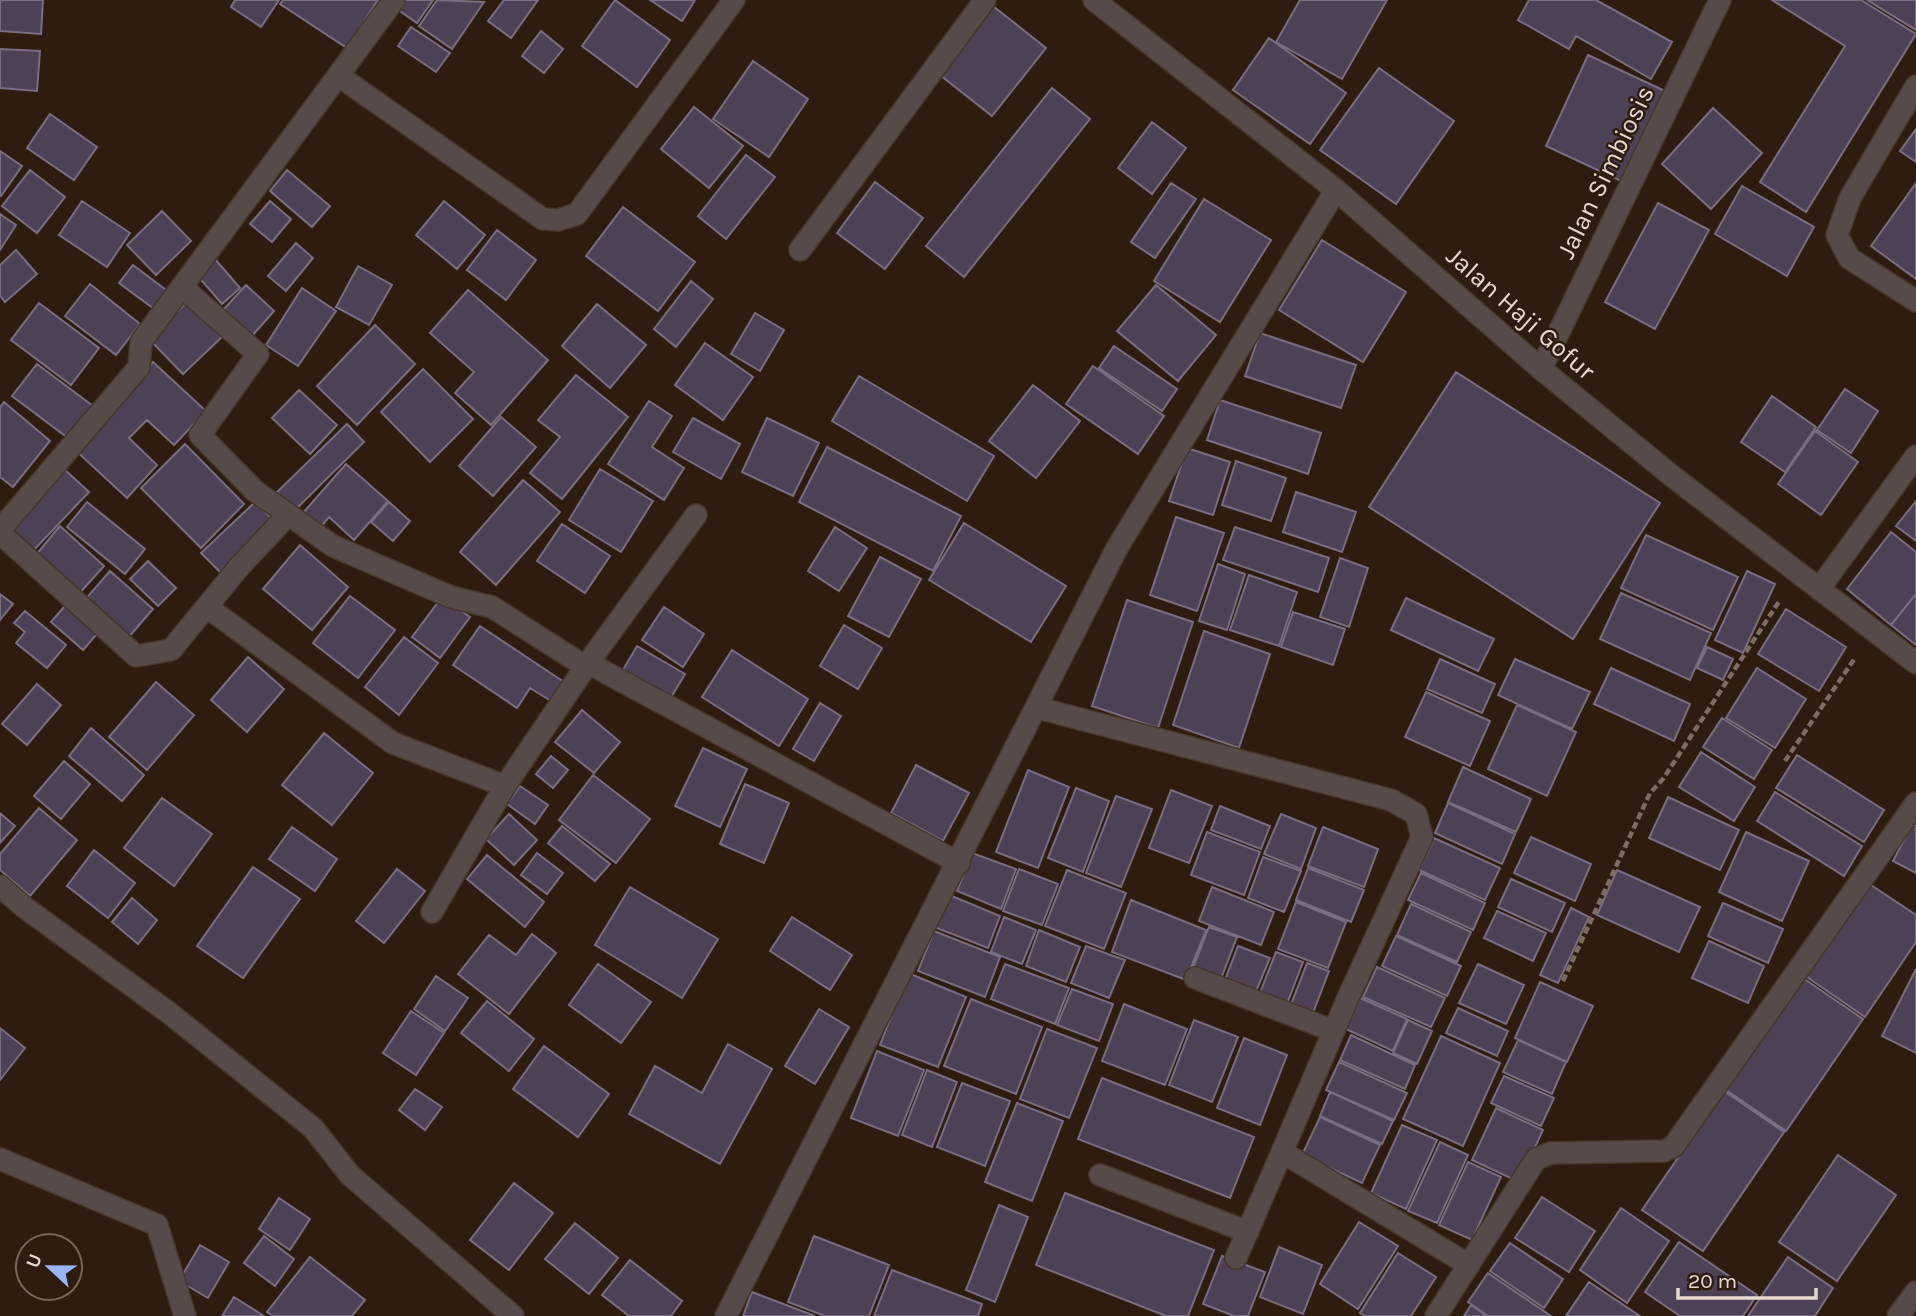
<svg xmlns="http://www.w3.org/2000/svg" width="1916" height="1316" font-family="Karla,sans-serif">
	<style>
		.building { fill: #4d4155; stroke: #796d82; stroke-width: 2 }
		.lines { fill: none; stroke-linecap: round; stroke-linejoin: round }
		.minor-casing { stroke: #47362a; stroke-width: 24 }
		.path { stroke: #7c6d62; stroke-width: 4.5; stroke-dasharray: 7 3.5; stroke-linecap: butt }
		.minor { stroke: #574b49; stroke-width: 21 }
		.labels { text-anchor: middle; stroke-width: 5; stroke-linejoin: round; paint-order: stroke }
		.street-label { font-size: 26px; fill: #e5d9d0; stroke: #2d1c0f }
	</style>
	<rect width="100%" height="100%" fill="#2d1c0f"/>
	<path class="building" d="M0,0h43l-2,34 -41,-3z
		M235,0h44l-18,27 -30,-20z
		M283,0h95l-31,48 -67,-44z
		M399,0h34l-16,23 -23,-16z
		M437,0l47,2 -32,47 -33,-23z
		M504,0h34l-27,38 -23,-17z
		M615,0l55,40 -33,47 -55,-41z
		M650,0h45l-13,21z
		M1300,0h87l-45,79 -66,-37z
		M1529,0h67l76,42 -21,37 -75,-43 -7,13 -51,-29z
		M1772,0h89l55,34 -110,178 -46,-30 85,-136z
		M1867,0h49v30z
		M993,6l53,42 -54,68 -52,-41z
		M411,27l39,26 -14,19 -38,-26z
		M541,31l22,18 -19,24 -22,-17z
		M1269,38l77,55 -36,51 -77,-54z
		M0,49l40,2 -3,40 -37,-3z
		M1588,55l77,36 -44,90 -75,-35z
		M753,61l55,38 -39,58 -56,-38z
		M1379,68l75,53 -58,83 -76,-54z
		M1052,88l38,31 -126,158 -38,-31z
		M694,107l49,39 -34,42 -48,-39z
		M1713,108l49,45 -51,56 -49,-45z
		M50,114l47,33 -23,33 -47,-32z
		M1152,122l34,26 -34,46 -34,-26z
		M1916,129v33l-16,-11z
		M0,151l22,15 -21,30 -1,-1z
		M746,155l29,22 -49,62 -28,-23z
		M30,170l35,27 -28,36 -35,-27z
		M287,170l43,36 -18,21 -42,-36z
		M875,182l48,36 -38,51 -48,-36z
		M1171,183l25,16 -41,59 -24,-16z
		M1916,183v96l-45,-33z
		M1742,186l72,41 -27,49 -72,-42z
		M1204,199l67,41 -51,82 -66,-41z
		M82,201l48,32 -23,34 -48,-32z
		M270,201l21,18 -19,23 -22,-18z
		M444,201l41,34 -28,34 -41,-34z
		M1658,203l51,27 -54,99 -50,-27z
		M623,207l72,55 -37,49 -72,-55z
		M162,211l29,30 -35,34 -29,-30z
		M0,214l16,11 -16,25z
		M497,230l39,30 -30,40 -39,-30z
		M1322,240l84,52 -43,70 -84,-52z
		M296,243l17,15 -27,33 -18,-15z
		M16,250l21,24 -32,28 -5,-6v-31z
		M215,259l25,29 -18,16 -25,-29z
		M133,265l41,31 -13,18 -42,-31z
		M358,266l34,19 -23,40 -33,-18z
		M691,281l22,18 -37,48 -22,-18z
		M90,284l50,40 -24,31 -51,-39z
		M246,285l28,26 -22,25 -28,-27z
		M1156,285l60,50 -38,46 -61,-50z
		M302,288l34,23 -38,55 -32,-21z
		M468,290l80,70 -57,65 -36,-32 19,-21 -44,-39z
		M189,300l34,36 -40,38 -34,-35z
		M39,303l60,45 -28,37 -60,-45z
		M597,304l49,41 -36,43 -48,-42z
		M755,313l29,17 -24,41 -29,-17z
		M375,325l40,39 -58,61 -40,-39z
		M1260,333l96,32 -15,43 -96,-32z
		M705,343l48,34 -30,43 -48,-35z
		M1114,346l63,43 -15,22 -63,-43z
		M153,362l53,49 -32,34 -27,-25 -18,18 28,27 -30,33 -54,-50z
		M37,364l56,42 -25,32 -56,-42z
		M1093,366l71,50 -26,38 -72,-50z
		M423,369l50,50 -43,43 -49,-50z
		M1456,372l204,131 -87,136 -204,-132z
		M576,375l52,42 -66,82 -32,-26 30,-36 -22,-17z
		M859,376l135,80 -27,45 -135,-80z
		M1033,385l47,36 -44,57 -47,-37z
		M1845,389l33,22 -27,42 -34,-23z
		M299,390l38,35 -27,29 -38,-36z
		M1772,396l44,31 -31,45 -44,-30z
		M1220,400l101,33 -13,41 -101,-34z
		M649,401l23,15 -20,31 32,21 -20,32 -56,-36z
		M4,402l46,39 -37,46 -13,-10v-70z
		M501,417l35,30 -43,49 -34,-30z
		M693,418l47,26 -19,35 -48,-27z
		M767,418l52,25 -26,53 -51,-24z
		M347,424l17,18 -72,71 -18,-18z
		M1815,431l43,31 -37,53 -43,-31z
		M185,444l59,60 -43,44 -60,-60z
		M827,447l134,69 -28,55 -134,-69z
		M1187,448l43,14 -17,53 -44,-14z
		M1236,461l50,17 -15,43 -49,-16z
		M346,464l42,37 -34,39 -25,-23 -10,12 -17,-15z
		M63,468l26,24 -59,62 -25,-24z
		M600,469l53,32 -32,51 -52,-32z
		M523,480l37,32 -64,73 -36,-33z
		M1296,492l60,20 -14,40 -59,-20z
		M1916,501v40l-20,-15z
		M87,502l58,47 -20,25 -58,-47z
		M255,502l20,20 -53,52 -21,-21z
		M389,502l21,19 -17,20 -22,-19z
		M1176,517l48,16 -27,78 -47,-16z
		M964,523l102,63 -35,56 -102,-62z
		M562,524l48,32 -25,37 -48,-32z
		M60,526l44,40 -26,29 -43,-39z
		M835,527l32,21 -28,43 -31,-20z
		M1235,527l94,31 -11,34 -95,-32z
		M1891,532l25,20v42l-25,31 -44,-36z
		M1646,535l92,42 -25,53 -92,-42z
		M300,545l48,42 -36,43 -49,-41z
		M880,557l41,22 -32,58 -41,-21z
		M1340,558l28,10 -19,59 -29,-10z
		M148,561l28,27 -18,18 -28,-27z
		M1218,564l27,10 -18,56 -28,-9z
		M110,571l43,38 -26,30 -43,-38z
		M1747,571l28,13 -32,69 -28,-13z
		M1249,575l48,17 -18,54 -49,-16z
		M1621,593l90,40 -21,47 -90,-41z
		M0,594l13,10 -13,16z
		M1916,594v51l-25,-20z
		M350,596l45,34 -37,48 -45,-35z
		M442,597l28,20 -30,41 -28,-21z
		M1406,598l88,41 -16,32 -87,-41z
		M70,600l32,28 -19,22 -32,-28z
		M1127,600l66,22 -35,106 -66,-22z
		M664,607l40,27 -21,33 -41,-27z
		M1786,609l60,38 -27,44 -61,-37z
		M25,611l41,34 -19,23 -31,-25 9,-11 -11,-9z
		M1293,612l52,17 -12,36 -52,-18z
		M844,625l38,23 -24,41 -38,-23z
		M480,626l84,56 -13,19 -21,-13 -13,20 -64,-43z
		M1204,631l66,23 -31,94 -66,-23z
		M404,637l34,26 -39,52 -34,-28z
		M637,646l48,28 -18,30 -47,-29z
		M1707,647l26,12 -10,21 -26,-12z
		M732,650l76,49 -29,47 -77,-49z
		M248,657l36,32 -37,43 -36,-32z
		M1440,659l55,25 -13,29 -55,-24z
		M1515,659l75,33 -18,37 -74,-34z
		M1611,668l79,36 -16,37 -80,-37z
		M1757,668l49,31 -31,49 -49,-30z
		M156,682l38,33 -47,55 -38,-33z
		M37,684l24,21 -34,40 -25,-21z
		M1426,692l64,29 -20,45 -65,-29z
		M820,703l21,13 -27,45 -21,-12z
		M1517,705l59,27 -29,64 -59,-27z
		M582,710l38,32 -26,31 -39,-31z
		M1722,718l50,32 -18,29 -51,-32z
		M91,728l53,47 -22,26 -53,-45z
		M324,733l49,40 -41,52 -50,-40z
		M703,748l44,21 -27,58 -45,-21z
		M1701,752l54,35 -21,34 -55,-34z
		M1797,755l87,55 -20,32 -88,-54z
		M551,756l17,14 -15,18 -17,-14z
		M64,761l26,23 -29,35 -27,-23z
		M916,765l53,28 -26,48 -52,-28z
		M1463,767l68,32 -15,33 -68,-30z
		M1028,770l41,17 -31,81 -42,-16z
		M593,775l57,44 -34,44 -57,-43z
		M745,784l44,19 -25,60 -44,-19z
		M520,786l28,19 -13,19 -28,-20z
		M1076,788l33,13 -26,71 -35,-14z
		M1171,790l41,16 -23,57 -40,-15z
		M1775,792l87,54 -18,30 -87,-55z
		M1116,796l36,13 -31,78 -35,-14z
		M1668,797l71,33 -19,40 -71,-32z
		M162,798l50,36 -38,52 -50,-38z
		M1448,803l67,31 -13,30 -67,-31z
		M1220,806l50,20 -9,23 -50,-19z
		M39,808l38,32 -47,56 -30,-26v-16z
		M0,813l15,13 -15,17z
		M509,814l28,26 -23,25 -28,-26z
		M1281,814l35,14 -15,41 -37,-15z
		M1912,824l4,2v47l-23,-12z
		M562,826l48,38 -15,17 -47,-38z
		M292,827l45,32 -22,32 -46,-32z
		M1323,827l55,22 -14,38 -56,-21z
		M1207,832l53,20 -16,43 -53,-20z
		M1746,832l63,29 -27,60 -63,-29z
		M1531,837l60,27 -16,37 -61,-28z
		M1434,838l66,30 -15,32 -66,-30z
		M94,850l41,33 -27,35 -41,-32z
		M537,853l26,20 -16,21 -26,-19z
		M972,853l44,16 -15,40 -44,-18z
		M487,855l57,47 -19,25 -58,-48z
		M1263,857l38,14 -17,41 -36,-14z
		M253,867l47,32 -57,79 -46,-32z
		M1308,868l56,22 -13,32 -55,-22z
		M397,869l28,22 -41,52 -28,-22z
		M1019,869l39,15 -16,41 -39,-14z
		M1067,870l59,23 -22,56 -59,-23z
		M1617,870l83,37 -21,45 -82,-37z
		M1421,873l64,30 -12,27 -65,-30z
		M1511,879l54,24 -13,29 -54,-25z
		M1868,883l48,32v27l-51,75 -61,-42z
		M630,887l88,52 -36,59 -87,-53z
		M1212,887l62,25 -13,33 -62,-24z
		M947,894l53,22 -12,32 -54,-21z
		M132,898l25,22 -19,24 -26,-22z
		M1131,900l75,30 -20,50 -74,-28z
		M1296,902l50,20 -18,46 -50,-19z
		M1723,903l60,26 -15,34 -60,-27z
		M1411,904l60,28 -14,30 -60,-27z
		M1571,908l18,9 -31,66 -18,-8z
		M1497,911l49,22 -13,28 -49,-23z
		M792,917l60,38 -22,35 -60,-39z
		M1004,917l32,13 -14,34 -31,-12z
		M1209,927l28,10 -18,47 -28,-11z
		M1039,930l41,17 -14,35 -40,-16z
		M934,931l66,26 -15,40 -67,-26z
		M532,934l24,19 -47,61 -51,-40 31,-39 27,20z
		M1396,936l65,30 -14,30 -65,-30z
		M1709,941l55,25 -16,37 -56,-25z
		M1086,946l39,14 -16,38 -38,-15z
		M1238,946l32,12 -16,38 -31,-11z
		M1276,952l27,10 -18,47 -27,-11z
		M1307,963l22,8 -18,47 -22,-8z
		M598,964l53,38 -30,41 -52,-38z
		M1005,964l64,24 -14,36 -64,-25z
		M1478,964l46,21 -18,39 -47,-21z
		M1377,967l68,31 -14,29 -68,-30z
		M1916,969v84l-34,-17z
		M908,973l58,24 -28,70 -58,-22z
		M436,976l32,22 -23,33 -31,-22z
		M1803,978l60,41 -77,112 -60,-41z
		M1540,982l53,24 -26,56 -52,-24z
		M1072,989l41,15 -14,37 -42,-16z
		M1360,998l47,21 -14,32 -47,-22z
		M971,999l71,28 -26,67 -72,-28z
		M487,1001l47,38 -25,32 -48,-38z
		M1124,1004l63,25 -22,56 -63,-24z
		M1458,1008l50,23 -11,25 -51,-23z
		M819,1009l30,18 -34,57 -30,-18z
		M411,1011l33,22 -28,42 -33,-22z
		M1194,1020l44,17 -26,65 -43,-17z
		M1408,1020l24,11 -15,33 -24,-11z
		M0,1028l25,20 -25,32z
		M1047,1029l50,19 -28,70 -49,-19z
		M1351,1035l64,30 -10,24 -65,-29z
		M1441,1036l59,27 -37,83 -60,-27z
		M1244,1038l43,17 -27,70 -43,-17z
		M1518,1040l48,22 -14,32 -49,-22z
		M728,1044l44,25 -52,95 -91,-50 26,-48 47,27z
		M544,1046l65,48 -31,43 -65,-48z
		M877,1051l47,19 -26,66 -47,-18z
		M1339,1062l68,31 -13,27 -68,-30z
		M927,1070l30,12 -25,65 -30,-12z
		M1504,1076l50,22 -13,28 -50,-23z
		M1102,1078l152,59 -24,61 -152,-59z
		M962,1083l48,18 -25,65 -48,-19z
		M415,1089l27,18 -17,23 -26,-20z
		M1724,1091l60,41 -81,119 -61,-41z
		M1330,1092l63,29 -11,23 -62,-28z
		M1017,1103l46,18 -31,80 -47,-19z
		M1496,1108l47,22 -24,52 -47,-22z
		M1320,1117l60,28 -18,38 -60,-28z
		M1402,1125l35,15 -31,69 -35,-16z
		M1440,1142l28,13 -31,68 -29,-12z
		M1838,1155l58,40 -59,86 -58,-39z
		M1468,1162l33,15 -29,63 -33,-15z
		M514,1183l39,30 -44,57 -39,-30z
		M1065,1193l149,57 -26,66h-22l-130,-51z
		M1542,1197l53,34 -26,41 -54,-34z
		M279,1198l31,21 -20,31 -31,-21z
		M999,1205l29,12 -33,85 -29,-12z
		M1621,1208l48,33 -42,62 -47,-33z
		M1359,1222l39,24 -40,63 -38,-25z
		M575,1223l43,35 -29,36 -44,-35z
		M264,1236l30,23 -19,27 -31,-23z
		M814,1236l75,29 -20,51h-44l-37,-14z
		M1679,1242l78,53 -14,21h-63l-35,-24z
		M1510,1243l53,36 -19,29 -54,-37z
		M200,1245l29,17 -21,36 -29,-17z
		M1279,1247l43,18 -19,49 -43,-17z
		M1398,1253l38,24 -25,39h-46l-5,-3z
		M1222,1256l43,16 -17,44h-14l-31,-12z
		M310,1257l55,43 -13,16h-79l-6,-4z
		M1788,1257l45,31 -18,28h-67z
		M630,1260l52,41 -11,15h-42l-27,-21z
		M892,1270l90,34 -4,12h-104z
		M1488,1273l63,43h-63l-20,-14z
		M1589,1282l51,34h-74z
		M752,1292l63,24h-72z
		M234,1297l30,19h-42z
		M1471,1305l16,11h-23z"/>
	<g class="lines">
		<g class="minor-casing">
			<path id="minor" d="M1094,0l242,190 205,179 131,107 244,187
				M339,76l204,143 15,1 19,-6 157,-214
				M1916,86l-66,112 -13,37 12,23 67,43
				M800,250l185,-250
				M182,287l76,67 -58,81 55,56 78,55 118,51 41,10 94,60
				M1541,369l179,-369
				M0,530l139,-163 2,-25 253,-342
				M0,533l136,123 35,-6 69,-84 47,-50
				M1819,589l97,-133
				M207,607l186,136 112,43
				M588,663l371,200
				M1038,708l353,92 25,14 6,23 -75,163 -65,152 187,113
				M0,886l24,21 144,105 145,116 37,47 163,141
				M432,912l73,-126 83,-123 108,-148
				M1195,978l139,53
				M0,1159l157,66 28,91
				M1100,1175l148,57
				M1236,1258l46,-106
				M726,1316l391,-768 219,-358
				M1436,1316l100,-157 15,-6 113,-2 9,-4 243,-344
				M1898,1316l18,-24"/>
		</g>
		<path class="path" d="M1785,761l70,-103
			M1563,981l87,-188 13,-14 117,-179"/>
		<use href="#minor" class="minor"/>
	</g>
	<g class="labels">
		<g class="street-label">
			<text transform="translate(1605 172) rotate(-64)" y="9">Jalan Simbiosis</text>
			<text transform="translate(1521 313) rotate(41)" y="9">Jalan Haji Gofur</text>
		</g>
	</g>
	<g transform="translate(49 1267) rotate(292)"><circle r="33" fill="#2d1c0f" stroke="#77685c" stroke-width="2"/>
	<path d="M0-5L12 26L0 18L-12 26Z" fill="#9bb5fd"/>
	<text y="-10" font-size="19" font-weight="bold" text-anchor="middle" fill="#e5d9d0">U</text>
	</g>
	<path d="M1678 1288v10h138v-10" fill="none" stroke="#e5d9d0" stroke-width="3.5"/>
	<text x="1688" y="1288" font-size="21" fill="#e5d9d0" stroke="#2d1c0f" stroke-width="5" paint-order="stroke">20 m</text>
</svg>
